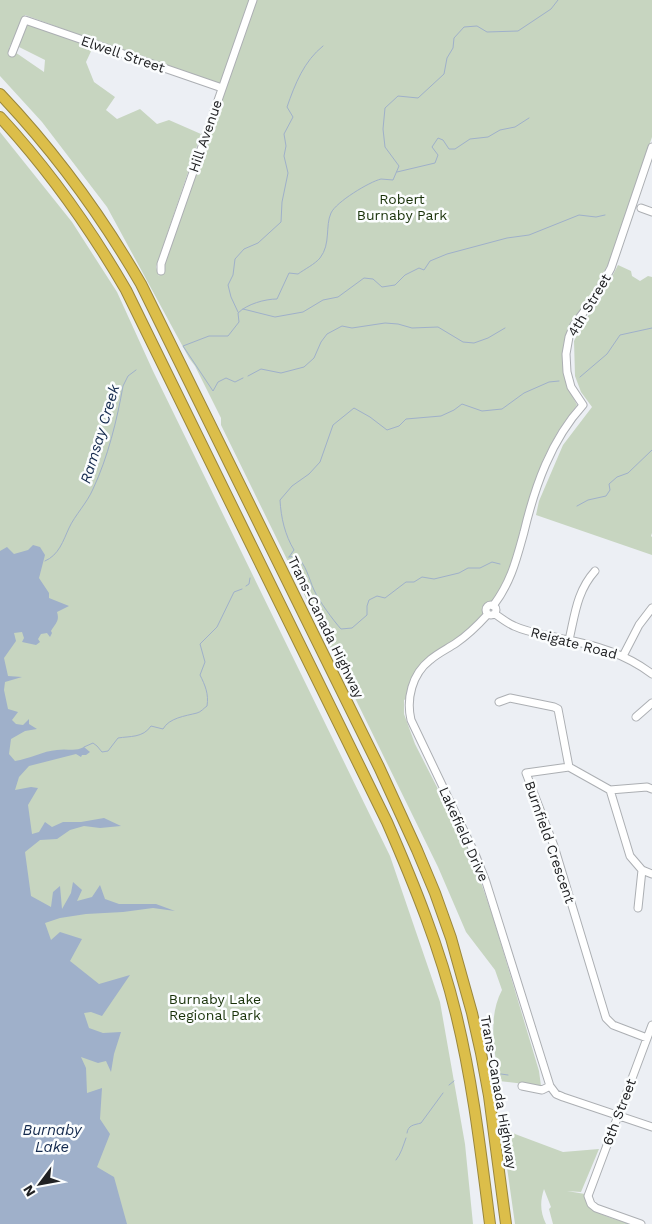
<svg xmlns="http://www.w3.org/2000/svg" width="652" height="1224" font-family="'Work Sans',sans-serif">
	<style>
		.green { fill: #c7d5c0 }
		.water { fill: #9fb0ca }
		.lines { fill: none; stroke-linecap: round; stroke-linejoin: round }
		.stream { stroke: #9fb0ca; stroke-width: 1 }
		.minor-casing { stroke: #acafb3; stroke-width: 9 }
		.highway-casing { stroke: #9a873c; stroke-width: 12 }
		.minor { stroke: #fff; stroke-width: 7 }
		.highway { stroke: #dcbe4a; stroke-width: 10 }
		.labels { text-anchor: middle; stroke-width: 5; stroke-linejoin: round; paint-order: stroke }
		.street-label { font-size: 14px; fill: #202123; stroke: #fbfdfe }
		.park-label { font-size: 14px; fill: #193209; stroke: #fbfdfe }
		.water-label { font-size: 15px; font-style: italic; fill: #13294d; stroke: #fbfdfe }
	</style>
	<rect width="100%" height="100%" fill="#eceff4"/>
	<path class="green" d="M0,0h250l-28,81 -4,3h-5l-188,-69 -16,33 35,24 1,-12 -26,-13 7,-23 67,23 -7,15 8,20 21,15 -9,13 11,9 23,-10 17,15 12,-4 32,14 -45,133 3,9 96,-276h397v137l-40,120 -19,35 -21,32 -8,18 -2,17 2,13 4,15 9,18 -19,26 -15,29 -21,64 -8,35 -12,28 -11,17 -6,4 -3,8 -16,15 -46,35 -10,15 -4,18 -2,1v14l11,30 56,110 22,63 46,154 2,15 -42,-5c-4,-29 -12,-63 3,-91l-7,-20 -29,-38 -28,-65 -217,-442v-7l-26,-52 -6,-8 -82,-151 -65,-85 -42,-46z
		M0,132l72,90 45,70 36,79 237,485 50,146 25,142 8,80h-473z
		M618,265l13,6 1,5 8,5 8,-5 4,1v256l-1,3 1,1v18l-116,-40 3,-14 24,-56 29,-38 -11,-15 -6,-16 -1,-35 11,-21 15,-20z
		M501,1125l14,9 48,18 36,-3 -18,43 -14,-1 18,3c-3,19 32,25 46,30h-78l-4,-15 2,-2 -7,-18c-4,12 -4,23 2,35h-31z"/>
	<path class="water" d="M33,545l7,2 5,8 -6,23 10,15v5l20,8 -12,6c3,9 -2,12 -6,19l1,2 -2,4 -3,-4 -6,1 -3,5 2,3 -4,3 -14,-3 2,-4 -2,-6 -8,1 2,8 -12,17 4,18 14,1 -17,5 -1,8 4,19 10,3 -6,8 4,4 7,1 6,-6v5l8,5 -12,2 -14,8 -2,15 6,7c14,-2 28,-10 42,-11 10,-2 18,2 27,-3l6,5 -4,3h-4l-1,2 -5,-3 -47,12 -10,11 -4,13 16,-3 7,1 -10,17 4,29 7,-2 6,-10 7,5 11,-5h18l23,-4 17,8 -21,2 -16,-2 -14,4 -13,9 -17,1 -15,12 6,44 20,11 2,-15 7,-6 2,23 9,-16 2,-11 9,8 -5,11 15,-4 8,-12 5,14 14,5h37l19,7 -22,-3 -30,4 -37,2 -26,4 -15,5 6,17 9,-8 22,7 -12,22 29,23 31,-9 -28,41 -11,-4 -7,1 5,15 14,5 18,-1 -7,22 -3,18 -5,-11 -8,2 -17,-6 5,11 1,25 15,-5 -2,31 10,15 -13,33 17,10 13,47h-127v-673l7,-4 7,7 14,-4z"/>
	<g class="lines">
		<path class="stream" d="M397,172l38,-9 3,-8 -6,-8 6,-9 5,2 6,9h6l15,-10 18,-2 12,-7 15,-3 14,-9
			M243,309l32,8 28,-5 20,-12 15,-3 26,-19 9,1 9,8 13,-2 10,-10 14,-7 5,2 6,-9 17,-7 60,-16 22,-3 50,-20 17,2 9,-2
			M238,312l-7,-15 -3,-12 5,-10 2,-16 9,-10 14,-6 23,-21 1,-20 6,-29 -4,-17 2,-10 -2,-12 9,-17 -6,-10c8,-23 17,-46 36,-61
			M248,376l13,-7 20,4 23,-6 10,-9 7,-16 6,-8 15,-8 10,2 33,-5 13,1 14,4 26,-1 25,15 11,1 14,-5 17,-10
			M580,377l27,-23 13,-19 32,-7
			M243,378l-8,4 -9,-4 -8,4 -5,9 -30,-45 26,-10h19l11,-14 -1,-9c9,-9 27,-14 39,-14l12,-26 9,1c7,-5 17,-10 22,-16 11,-14 5,-32 11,-45 5,-11 38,-31 50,-34 4,0 8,1 12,1l6,-14 -14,-19 -2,-18 2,-21 13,-12 20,2 26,-24 3,-16 6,-10 1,-10 10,-11 13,-1 10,6 31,-1 33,-22 7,-9
			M577,506l11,-6 18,-4 4,-6 -1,-6 8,-7 11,-4 24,-23
			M289,557l5,-7c-9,-15 -13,-32 -14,-50l12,-14 17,-12 11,-12 13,-37 21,-17 16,9 17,13 12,-4 7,-7 35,-3 13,-6 8,-6 20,7 20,-2 22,-16 25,-11 10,-1
			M289,557l7,-1c10,8 13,23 18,34 5,11 19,30 27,39l11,-1 15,-13v-9l2,-6 8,-4 8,2 21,-16h8l8,-5 12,2 25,-6 9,-5h12l12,-6 8,2
			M45,561c14,-6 18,-20 24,-33 6,-13 18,-25 24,-39 15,-32 24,-69 30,-103l5,-10 8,-6
			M246,586l3,-2 1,-6
			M84,747l9,-4 4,3 5,6 6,-1 10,-13c12,-2 25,0 33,-12l12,3c6,-11 22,-13 34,-16 4,-1 7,-5 10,-7 2,-12 -2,-21 -7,-31l5,-13 -5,-18 17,-17 17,-35 8,-3
			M501,1074l7,1
			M449,1085l5,-4
			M407,1133c1,-8 7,-8 14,-10l22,-30
			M396,1160c5,-6 7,-14 10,-22
			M626,1224h1"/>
		<g class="minor-casing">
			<path id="minor" d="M12,53l13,-33 197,68
				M641,208l11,4
				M161,271v-7l92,-264
				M486 610a5 5 0 1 1 10 0a5 5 0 1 1-10 0Z
				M493,606c18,-24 23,-45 31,-74 11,-46 27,-92 59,-127l-12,-18 -4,-15 -1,-18 3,-17 5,-12 23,-31 14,-26 41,-121
				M488,614c-10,11 -20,21 -32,29 -9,6 -18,10 -26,17 -18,14 -24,39 -19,60l64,134 11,28 64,204 6,8 7,3 89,30
				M495,614c6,4 12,9 19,12 15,7 33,9 49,13 32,6 63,15 89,35
				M569,640c6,-26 8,-49 26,-69
				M623,656l16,-31 13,-17
				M499,702l11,-4 44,9 4,2 11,58
				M636,717l16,-14
				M610,790l37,-3 5,2
				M638,908l4,-38
				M647,1038l-34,-13 -7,-7 -52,-172 -28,-73 43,-6 41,23 20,66 12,14 10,4
				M522,1086l20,4 8,-4
				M641,1224l-45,-16 -5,-4 -3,-8 64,-171"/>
		</g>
		<g class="highway-casing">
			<path id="highway" d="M0,94c55,58 101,121 141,190l238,483 38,83 18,43 16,45 21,75 9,40 8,43 17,128
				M0,117c49,53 90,111 126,173l261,532c27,62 53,126 69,192 17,69 25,140 34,210"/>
		</g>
		<use href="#minor" class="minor"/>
		<use href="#highway" class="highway"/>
	</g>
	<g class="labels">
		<g class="street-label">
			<text transform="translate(123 54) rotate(19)" y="5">Elwell Street</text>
			<text transform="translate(205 136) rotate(-71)" y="5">Hill Avenue</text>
			<text transform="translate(589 305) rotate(-59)" y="5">4th Street</text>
			<text transform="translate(326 627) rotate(64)" y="5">Trans-Canada Highway</text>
			<text transform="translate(574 643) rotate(15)" y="5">Reigate Road</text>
			<text transform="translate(464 834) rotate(66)" y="5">Lakefield Drive</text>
			<text transform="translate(550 842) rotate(71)" y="5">Burnfield Crescent</text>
			<text transform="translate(499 1092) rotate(80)" y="5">Trans-Canada Highway</text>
			<text transform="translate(619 1112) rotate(-69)" y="5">6th Street</text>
		</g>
		<g class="park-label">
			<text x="402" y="204">Robert<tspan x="402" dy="16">Burnaby Park</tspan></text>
			<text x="215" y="1004">Burnaby Lake<tspan x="215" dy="16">Regional Park</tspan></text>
		</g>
		<g class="water-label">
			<text transform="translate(100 434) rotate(-73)" y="5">Ramsay Creek</text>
			<text x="52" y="1135">Burnaby<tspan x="52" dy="17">Lake</tspan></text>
		</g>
	</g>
	<g transform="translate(40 1184) rotate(238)" stroke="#fbfdfe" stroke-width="4" paint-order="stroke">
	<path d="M0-4L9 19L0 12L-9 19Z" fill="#202123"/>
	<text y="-8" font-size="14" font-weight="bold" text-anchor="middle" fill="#202123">N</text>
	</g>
</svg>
